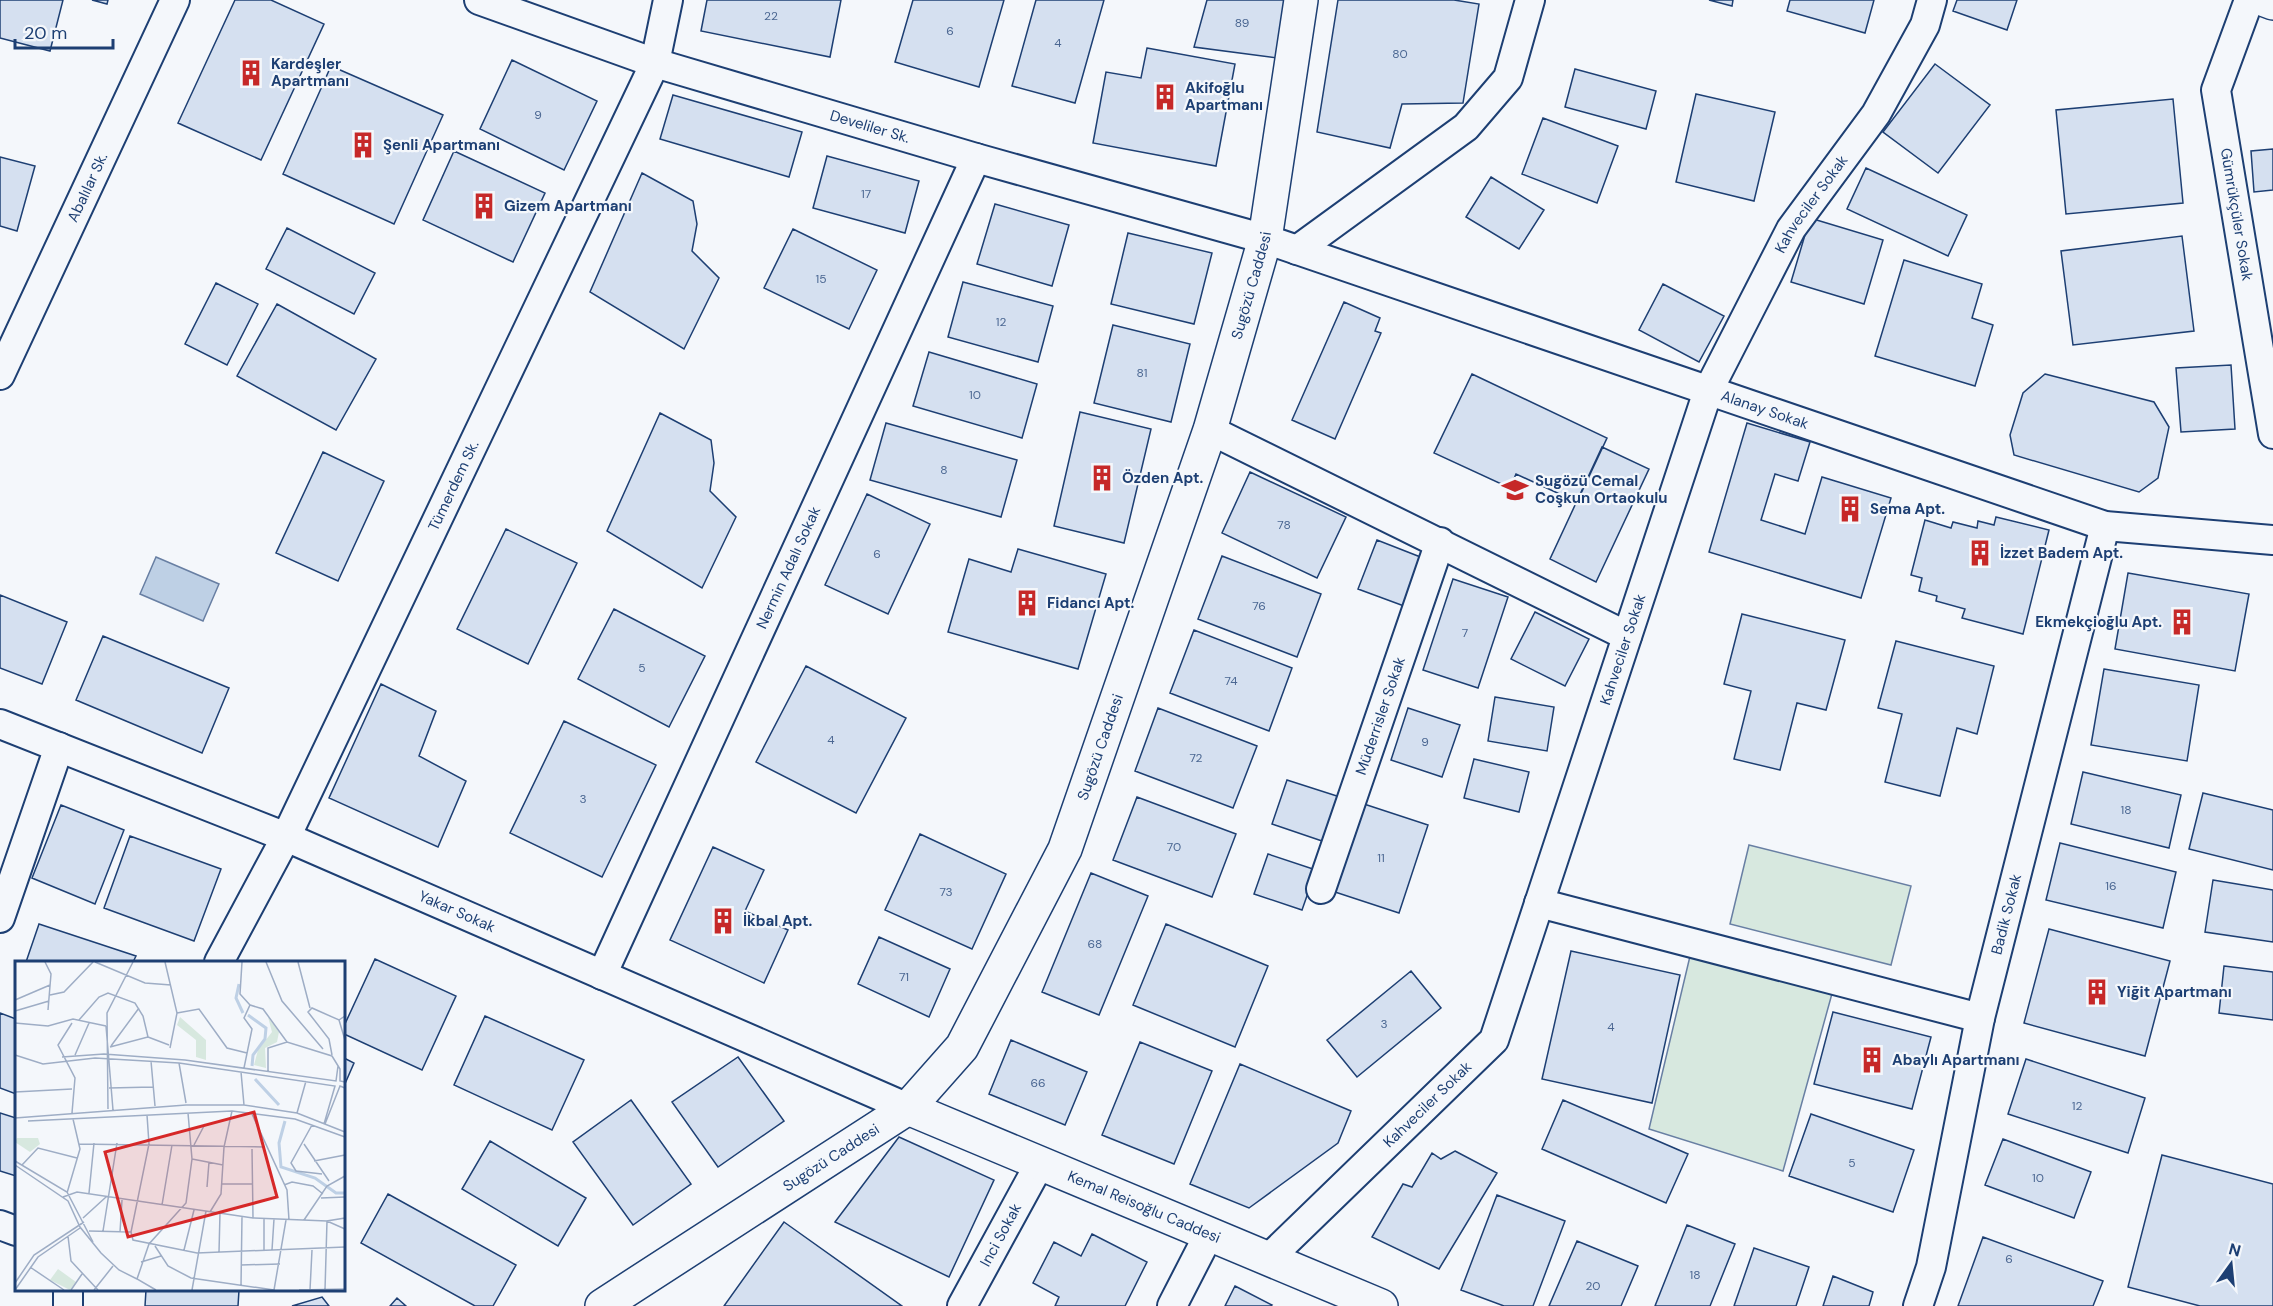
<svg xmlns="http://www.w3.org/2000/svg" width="2273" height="1306" font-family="'DM Sans',sans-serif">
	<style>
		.green { fill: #d7e8df; stroke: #687fa3; stroke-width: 1.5 }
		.water { fill: #bed0e5; stroke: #687fa3; stroke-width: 1.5 }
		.building { fill: #d5e0f0; stroke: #1d3f73; stroke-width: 1.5 }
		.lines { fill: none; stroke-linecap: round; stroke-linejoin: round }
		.street-casing { stroke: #1d3f73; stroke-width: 32 }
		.secondary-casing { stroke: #1d3f73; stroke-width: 36 }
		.highway-casing { stroke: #1d3f73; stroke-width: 36 }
		.street { stroke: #f4f7fb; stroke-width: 28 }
		.secondary { stroke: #f4f7fb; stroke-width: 33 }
		.highway { stroke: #f4f7fb; stroke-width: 33 }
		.labels { text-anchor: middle; stroke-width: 4.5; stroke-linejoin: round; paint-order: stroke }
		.number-label { font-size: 12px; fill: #4b6792 }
		.poi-label { font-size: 15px; font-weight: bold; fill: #1d3f73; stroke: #f4f7fb; text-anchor: start }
		.street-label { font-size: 15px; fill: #1d3f73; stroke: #f4f7fb }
		.inset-river { fill: none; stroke: #bed0e5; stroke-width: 3 }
		.inset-road { fill: none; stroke: #9eadc5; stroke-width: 1.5 }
		.view { fill: #d62828; fill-opacity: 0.15; stroke: #d62828; stroke-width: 3 }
		.inset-edge { fill: none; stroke: #1d3f73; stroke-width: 3 }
	</style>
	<rect width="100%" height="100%" fill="#f4f7fb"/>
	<path class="green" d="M1749,845l162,41 -20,79 -161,-41z
		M1691,952l142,38 -50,181 -134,-42z"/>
	<path class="water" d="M156,557l63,27 -16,37 -63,-27z"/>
	<path class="building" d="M0,0h63l-13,51 -50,-13z
		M92,0h16l-1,4z
		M235,0h36l53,24 -63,136 -83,-37z
		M707,0h134l-11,57 -129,-26z
		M913,0h91l-25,87 -84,-25z
		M1036,0h68l-29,103 -63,-17z
		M1207,0h80l-10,58 -83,-11z
		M1338,0h116l25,4 -16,99 -61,1 -12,44 -73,-16z
		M1709,0h24l-1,6z
		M1790,0h84l-9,33 -78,-22z
		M1957,0h60l-10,30 -54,-19z
		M1147,48l88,16 -19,102 -123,-23 13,-71 35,6z
		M512,60l85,41 -33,69 -84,-41z
		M1935,64l55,41 -52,68 -55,-41z
		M331,66l112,49 -49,109 -111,-50z
		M1575,69l81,22 -10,38 -81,-22z
		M1696,94l79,18 -21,89 -78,-19z
		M673,95l129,37 -13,45 -129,-38z
		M2173,99l10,104 -117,11 -10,-104z
		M1543,118l75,28 -21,57 -75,-29z
		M2273,149v41l-19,2 -3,-41z
		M454,151l91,42 -32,69 -90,-42z
		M827,156l92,25 -14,52 -92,-25z
		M0,157l35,9 -18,65 -17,-5z
		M1866,168l101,47 -19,41 -101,-47z
		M642,173l51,28 4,23 -5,27 27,27 -35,71 -94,-57z
		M1491,177l53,33 -25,39 -53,-32z
		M995,204l74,21 -17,61 -75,-22z
		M1810,218l73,22 -19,64 -73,-22z
		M287,228l88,45 -21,41 -88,-45z
		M793,229l84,41 -28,59 -85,-41z
		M1128,233l84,20 -18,71 -83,-20z
		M2182,236l12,95 -121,14 -12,-94z
		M1904,260l78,24 -10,34 21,7 -18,61 -100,-30z
		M963,282l90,24 -15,56 -90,-25z
		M216,283l42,21 -31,61 -42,-21z
		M1663,284l61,32 -25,46 -60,-32z
		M1344,302l36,16 -5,13 6,2 -46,106 -43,-19z
		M277,304l99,55 -40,71 -99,-54z
		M1113,325l77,19 -19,78 -77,-19z
		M929,352l108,32 -15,54 -109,-32z
		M2231,365l4,64 -54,3 -5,-64z
		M1472,374l135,64 -30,64 -61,-28 -6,14 -76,-35z
		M2045,374l109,28 15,25 -11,51 -19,14 -125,-37 -4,-20 13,-42z
		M1080,412l71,17 -27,114 -70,-17z
		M660,413l51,27 3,23 -4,28 26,26 -34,71 -95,-57z
		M886,423l131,37 -16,57 -131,-37z
		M1747,423l63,19 -12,39 -23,-7 -14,46 44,14 17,-57 69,21 -30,100 -152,-46z
		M1602,447l47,22 -53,113 -46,-23z
		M323,452l61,29 -46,100 -62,-28z
		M1250,472l96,45 -29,61 -95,-45z
		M867,494l63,30 -42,90 -63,-29z
		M1996,517l53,13 -26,104 -61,-16 3,-9 -29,-8 1,-5 -18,-5 3,-13 -11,-3 14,-55 26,8 2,-6 24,6 1,-7 16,4z
		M506,529l71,34 -49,101 -71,-35z
		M1377,540l46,18 -19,48 -46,-17z
		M1018,549l88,25 -28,95 -130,-37 21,-73 42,13z
		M1222,556l99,38 -24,63 -99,-38z
		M2128,573l121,21 -14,77 -120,-22z
		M1453,579l55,18 -30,91 -55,-18z
		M0,595l67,27 -25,62 -42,-16z
		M614,609l91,47 -36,71 -91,-48z
		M1535,612l54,27 -24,47 -54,-27z
		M1742,614l103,26 -19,70 -29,-7 -17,67 -46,-11 17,-68 -27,-7z
		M1194,630l98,38 -23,63 -99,-38z
		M103,636l126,52 -27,65 -126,-53z
		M1896,641l98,25 -17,68 -20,-6 -17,68 -55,-14 17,-68 -24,-6z
		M806,666l100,52 -50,95 -100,-51z
		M2104,669l95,16 -12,76 -96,-16z
		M381,684l55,27 -17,45 47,25 -28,66 -109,-49z
		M1495,697l59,10 -7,44 -59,-10z
		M1158,708l99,38 -24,62 -98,-37z
		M1408,708l52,17 -18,52 -51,-17z
		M564,721l92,44 -54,112 -92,-44z
		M1474,759l55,13 -10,40 -55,-14z
		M2083,772l98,23 -12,53 -98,-24z
		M1287,780l53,17 -15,45 -53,-18z
		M2203,793l70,17v60l-84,-21z
		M1137,797l99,37 -24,63 -99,-37z
		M1364,804l64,21 -29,88 -64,-21z
		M61,805l63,25 -29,74 -63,-26z
		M920,834l86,40 -34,75 -87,-39z
		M130,836l91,33 -27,72 -90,-33z
		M2060,843l116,29 -13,56 -117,-28z
		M713,847l51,23 -19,41 43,19 -24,53 -94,-43z
		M1268,854l48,16 -14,40 -48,-16z
		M1091,873l57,23 -49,119 -57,-23z
		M2213,880l60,10v52l-68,-10z
		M39,924l97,32 -3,6h-107z
		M1166,924l102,42 -33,81 -102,-42z
		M2049,929l121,32 -25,95 -121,-33z
		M879,937l71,32 -21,48 -71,-33z
		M1571,951l109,24 -28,128 -110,-24z
		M375,959l81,37 -34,74 -78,-36v-8z
		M2224,966l49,6v48l-54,-7z
		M1411,971l30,37 -84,69 -30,-37z
		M1833,1012l98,25 -19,72 -98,-25z
		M0,1013l16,6v75l-16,-6z
		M485,1016l99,44 -32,70 -98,-45z
		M1011,1040l76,32 -22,53 -76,-31z
		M1140,1042l72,29 -38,93 -72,-29z
		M738,1057l46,64 -66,46 -46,-65z
		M344,1058l10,5 -10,23z
		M2026,1059l119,39 -17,55 -120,-39z
		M1240,1064l111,47 -13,32 -89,65 -59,-24z
		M631,1100l60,84 -58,41 -60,-83z
		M1563,1100l125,54 -22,49 -124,-54z
		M0,1113l16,5v58l-16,-5z
		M1811,1114l103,36 -21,62 -104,-36z
		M899,1137l95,43 -45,97 -114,-55z
		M2003,1139l88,33 -17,46 -89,-33z
		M490,1141l96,57 -28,48 -96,-57z
		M1455,1151l42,22 -58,96 -67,-32 31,-53 9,3 20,-34 9,6z
		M2162,1155l111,29v122h-73l-72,-19z
		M388,1194l128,71 -23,41h-18l-114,-63z
		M1497,1195l68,26 -32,85h-29l-43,-16z
		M784,1222l118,84h-178z
		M1687,1225l48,19 -25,62h-55z
		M1092,1234l55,28 -22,44h-70l4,-9 -26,-14 21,-41 27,14z
		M1983,1237l120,44 -10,25h-135z
		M1577,1241l61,25 -17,40h-72z
		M1754,1248l55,19 -13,39h-62z
		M1833,1276l40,16 -4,14h-46z
		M1235,1286l37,19 -1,1h-46z
		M146,1290h93l-1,16h-93z
		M322,1297l7,9h-37z
		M397,1298l9,8h-16z"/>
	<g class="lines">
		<g class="street-casing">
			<g id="street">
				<path id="s1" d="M479,0l176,63 321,95 289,81 840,287 168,14"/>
				<path id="s2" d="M2249,0l-33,90 57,344"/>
				<path d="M1297,250l169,-123 42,-49 22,-78"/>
				<path id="s3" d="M0,375l175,-375"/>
				<path d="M1210,430l417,206"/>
				<path id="s4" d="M0,724l286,113 622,271"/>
				<path id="s5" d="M1321,889l119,-347"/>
				<path d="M1539,903l441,115"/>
				<path d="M0,918l59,-171"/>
				<path id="s6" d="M219,962l67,-125 369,-774 13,-63"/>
				<path id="s7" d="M602,975l374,-817"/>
				<path d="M0,1225l16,6"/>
				<path id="s8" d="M1268,1259l226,-219 214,-649 83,-162 85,-115 49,-89 7,-25"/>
				<path d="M68,1290v16"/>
				<path id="s9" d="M962,1306l78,-143"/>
				<path d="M1172,1306l37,-72"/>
				<path id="s10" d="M1918,1306l13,-39 49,-249 125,-492"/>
			</g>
		</g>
		<g class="secondary-casing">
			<g id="secondary">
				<path id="s11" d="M908,1108l473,198"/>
				<path id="s12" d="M602,1306l306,-198 54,-61 103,-198 145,-419 55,-191 36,-239"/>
			</g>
		</g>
		<g class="highway-casing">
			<path id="highway" d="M2265,0l8,3"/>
		</g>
		<use href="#street" class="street"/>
		<use href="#secondary" class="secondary"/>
		<use href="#highway" class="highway"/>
	</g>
	<defs>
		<g id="building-bare" transform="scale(2.07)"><path d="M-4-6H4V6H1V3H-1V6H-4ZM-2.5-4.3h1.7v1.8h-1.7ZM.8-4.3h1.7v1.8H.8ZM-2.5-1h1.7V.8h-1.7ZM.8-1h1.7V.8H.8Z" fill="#c62828" stroke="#f4f7fb" stroke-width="2.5" paint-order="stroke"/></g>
		<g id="school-bare" transform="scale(2.07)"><path d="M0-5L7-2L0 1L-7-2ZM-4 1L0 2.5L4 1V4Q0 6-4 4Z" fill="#c62828" stroke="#f4f7fb" stroke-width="2.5" paint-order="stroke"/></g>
	</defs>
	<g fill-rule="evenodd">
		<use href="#building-bare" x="251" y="73"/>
		<use href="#building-bare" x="1165" y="97"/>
		<use href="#building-bare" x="363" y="145"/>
		<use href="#building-bare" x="484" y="206"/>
		<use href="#building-bare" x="1102" y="478"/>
		<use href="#school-bare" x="1515" y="490"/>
		<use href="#building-bare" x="1850" y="509"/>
		<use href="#building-bare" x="1980" y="553"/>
		<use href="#building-bare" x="1027" y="603"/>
		<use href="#building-bare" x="2182" y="622"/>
		<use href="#building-bare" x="723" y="921"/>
		<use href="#building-bare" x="2097" y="992"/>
		<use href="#building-bare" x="1872" y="1060"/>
	</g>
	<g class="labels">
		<g class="number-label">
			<text x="771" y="20">22</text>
			<text x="1242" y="27">89</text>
			<text x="950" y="35">6</text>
			<text x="1058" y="47">4</text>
			<text x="1400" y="58">80</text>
			<text x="538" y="119">9</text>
			<text x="866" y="198">17</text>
			<text x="821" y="283">15</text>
			<text x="1001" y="326">12</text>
			<text x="1142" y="377">81</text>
			<text x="975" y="399">10</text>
			<text x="944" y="474">8</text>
			<text x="1284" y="529">78</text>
			<text x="877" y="558">6</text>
			<text x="1259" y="610">76</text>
			<text x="1465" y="637">7</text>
			<text x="642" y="672">5</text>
			<text x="1231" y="685">74</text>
			<text x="831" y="744">4</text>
			<text x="1425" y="746">9</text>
			<text x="1196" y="762">72</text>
			<text x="583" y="803">3</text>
			<text x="2126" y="814">18</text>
			<text x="1174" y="851">70</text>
			<text x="1381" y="862">11</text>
			<text x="2111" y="890">16</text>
			<text x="946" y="896">73</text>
			<text x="1095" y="948">68</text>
			<text x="904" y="981">71</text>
			<text x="1384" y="1028">3</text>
			<text x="1611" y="1031">4</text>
			<text x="1038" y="1087">66</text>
			<text x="2077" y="1110">12</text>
			<text x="1852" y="1167">5</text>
			<text x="2038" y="1182">10</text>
			<text x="2009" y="1263">6</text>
			<text x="1695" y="1279">18</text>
			<text x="1593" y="1290">20</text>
		</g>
		<g class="poi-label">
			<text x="271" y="69">Kardeşler<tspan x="271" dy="17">Apartmanı</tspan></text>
			<text x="1185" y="93">Akifoğlu<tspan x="1185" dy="17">Apartmanı</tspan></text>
			<text x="383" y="150">Şenli Apartmanı</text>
			<text x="504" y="211">Gizem Apartmanı</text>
			<text x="1122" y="483">Özden Apt.</text>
			<text x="1535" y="486">Sugözü Cemal<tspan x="1535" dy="17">Coşkun Ortaokulu</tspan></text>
			<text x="1870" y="514">Sema Apt.</text>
			<text x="2000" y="558">İzzet Badem Apt.</text>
			<text x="1047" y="608">Fidancı Apt.</text>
			<text x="2162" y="627" text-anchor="end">Ekmekçioğlu Apt.</text>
			<text x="743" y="926">İkbal Apt.</text>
			<text x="2117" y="997">Yiğit Apartmanı</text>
			<text x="1892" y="1065">Abaylı Apartmanı</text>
		</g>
		<g class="street-label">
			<text dy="5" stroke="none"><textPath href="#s1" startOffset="411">Develiler Sk.</textPath></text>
			<text dy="5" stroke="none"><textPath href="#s3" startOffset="207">Abalılar Sk.</textPath></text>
			<text dy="5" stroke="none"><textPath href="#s8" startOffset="1212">Kahveciler Sokak</textPath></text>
			<text dy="5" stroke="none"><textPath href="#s2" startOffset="222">Gümrükçüler Sokak</textPath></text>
			<text dy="5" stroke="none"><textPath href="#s12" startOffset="1263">Sugözü Caddesi</textPath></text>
			<text dy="5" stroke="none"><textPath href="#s1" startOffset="1350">Alanay Sokak</textPath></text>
			<text dy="5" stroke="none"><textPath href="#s6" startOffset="531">Tümerdem Sk.</textPath></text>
			<text dy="5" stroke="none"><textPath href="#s7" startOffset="448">Nermin Adalı Sokak</textPath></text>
			<text dy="5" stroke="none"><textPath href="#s8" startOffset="726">Kahveciler Sokak</textPath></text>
			<text dy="5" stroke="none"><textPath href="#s5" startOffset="183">Müderrisler Sokak</textPath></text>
			<text dy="5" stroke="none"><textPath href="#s12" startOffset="777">Sugözü Caddesi</textPath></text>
			<text dy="5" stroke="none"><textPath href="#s4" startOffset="494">Yakar Sokak</textPath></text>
			<text dy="5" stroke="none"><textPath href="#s10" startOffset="402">Badik Sokak</textPath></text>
			<text dy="5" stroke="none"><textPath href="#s8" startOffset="222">Kahveciler Sokak</textPath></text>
			<text dy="5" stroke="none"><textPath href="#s12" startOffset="273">Sugözü Caddesi</textPath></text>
			<text dy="5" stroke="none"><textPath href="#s11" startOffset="256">Kemal Reisoğlu Caddesi</textPath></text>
			<text dy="5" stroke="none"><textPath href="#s9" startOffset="81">Inci Sokak</textPath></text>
		</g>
	</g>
	<g transform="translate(15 961)">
		<rect width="330" height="330" fill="#f4f7fb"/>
		<path d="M165,56l26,23v20l-10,-3v-17l-19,-15zM253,56l11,15 -2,10 -12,6 1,20 -12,-3 4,-15 14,-18zM2,177h21l2,6 -10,8 -15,-10zM43,308l18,13 -6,8 -20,-10z" fill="#d7e8df"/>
		<path class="inset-river" d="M224,23l-3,14 7,15M233,54l18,13 -1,11 -12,16 -1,11M240,118l24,26M270,160l-6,22 2,24 34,11 21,15h9"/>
		<path class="inset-road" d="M30,1l6,12 -3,36M80,1l50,21 26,2M150,1l12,51 -7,35M227,1l-2,32 10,11M251,1l16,39 41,48M283,1l12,46M35,34l14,-3 29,-30M0,39l35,-15M0,50l34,-10M162,52l22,-4 28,39 20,5M64,59l20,-23 9,-4 27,10 8,13 5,21 -38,10M324,59l6,20M0,62l33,3 25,-7 33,7M57,62l-14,22 17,33 -3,35M91,65l7,84M133,76l21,8M96,85l28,-38M0,94l28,9 52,-6 84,5 156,23 -11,38M60,94l14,-32M317,94l-3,-16 -21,-27 4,-4 27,12 6,-4M47,96l42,-3 81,6 151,21 2,-15M136,100l4,45M164,102l7,40M229,107l8,-39 -8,-11 6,-13 13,4 24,33M226,111l3,33M253,111v-24l19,-6 45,14 8,13v12l5,1M94,127l44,-1M0,131l57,-3M93,148l-1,-96 26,-51M282,152l9,-32M237,153l35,76 2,30M132,154l2,29 -18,88 2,8 64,13 148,-6M0,157l171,-13h58l53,8 48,19M13,160l204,-10 63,8 50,18M310,163l15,-38 5,2M297,164l-21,38 5,8 26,3M64,183l186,3M289,183l25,37M179,184l11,-21M237,188l1,69M177,198l31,6M0,200l52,31 26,50M299,200l31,-6M0,204l53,36 12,26 21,26 18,17 18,9M7,204l16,-17 39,10M207,223h31M269,224l8,-3 21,4 10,8M192,226l2,-25M52,232l13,-44 -7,-30M74,232l5,-50M48,236l14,-5 176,26 74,3 18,8M306,237l24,-1M147,244l10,-60M195,251l11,-18 3,-47 8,-36M68,257l23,-21M249,258v32M289,259l23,-34 18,-10M74,270l42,1M88,270l14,-88M105,271l2,-32M53,275l3,25 27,29M140,285l13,20 23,12 83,12M169,289l10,-40M257,289l2,-31M204,291l1,-39M126,301l20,-6M226,304l39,-1M15,306l34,23M0,322l19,-28 50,-33M226,325l1,-70M0,329l23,-33 42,-29M56,329l11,-16M79,329l19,-24M141,329l-19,-11 12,-35 37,-41 6,-44 -4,-46M177,329l14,-79M259,329l12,-70M284,329l46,-1M295,329l2,-40M310,329l2,-69 18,-3"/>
		<path class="view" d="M239,151l23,85 -149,40 -23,-85z"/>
		<rect width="330" height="330" class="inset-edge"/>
	</g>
	<g transform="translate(2231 1264) rotate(15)" stroke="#f4f7fb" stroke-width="4.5" paint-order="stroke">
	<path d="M0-4.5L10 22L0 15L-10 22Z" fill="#1d3f73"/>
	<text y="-9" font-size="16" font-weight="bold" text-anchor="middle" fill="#1d3f73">N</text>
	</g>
	<path d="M15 39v9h98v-9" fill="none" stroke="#1d3f73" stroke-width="3"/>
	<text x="24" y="39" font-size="18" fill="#1d3f73" stroke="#f4f7fb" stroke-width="4.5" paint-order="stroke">20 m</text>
</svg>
